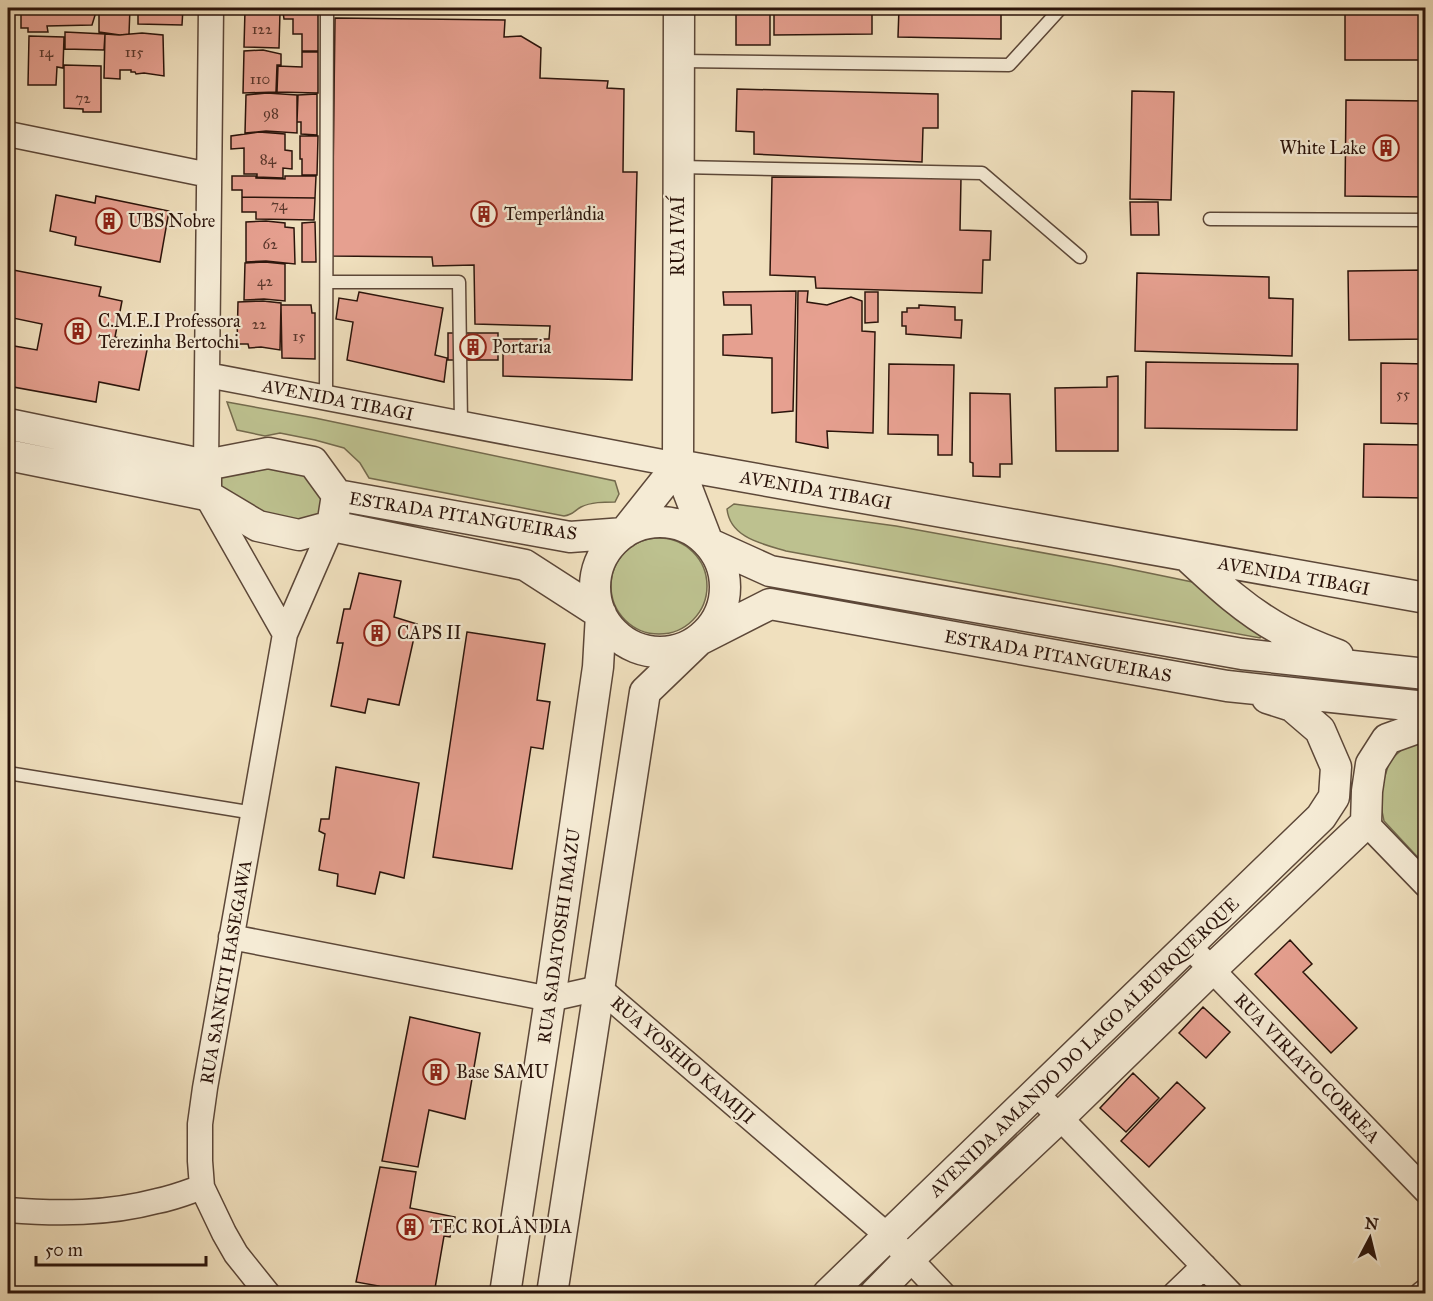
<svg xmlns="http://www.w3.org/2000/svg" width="1433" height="1301" font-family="'IM FELL Great Primer',serif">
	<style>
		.green { fill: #bdc18f; stroke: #746a4d; stroke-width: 1.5 }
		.building { fill: #e6a090; stroke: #2b140b; stroke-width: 1.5 }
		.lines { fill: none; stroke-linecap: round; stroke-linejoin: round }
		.service-casing { stroke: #5c4738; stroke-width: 15 }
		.minor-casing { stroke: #5c4738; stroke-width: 27 }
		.tertiary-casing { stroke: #5c4738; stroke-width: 33 }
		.service { stroke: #f5ebd5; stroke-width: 12 }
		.minor { stroke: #f5ebd5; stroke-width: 24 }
		.tertiary { stroke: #f5ebd5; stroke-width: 30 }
		.labels { text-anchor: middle; stroke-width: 4.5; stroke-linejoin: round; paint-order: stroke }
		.number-label { font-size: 15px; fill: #5a372c }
		.poi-label { font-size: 18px; fill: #2b140b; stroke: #f5ebd5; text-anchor: start }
		.street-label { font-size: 18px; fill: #2b140b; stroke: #f5ebd5 }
	</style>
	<rect width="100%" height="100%" fill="#f0e0be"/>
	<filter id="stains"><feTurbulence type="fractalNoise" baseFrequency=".00333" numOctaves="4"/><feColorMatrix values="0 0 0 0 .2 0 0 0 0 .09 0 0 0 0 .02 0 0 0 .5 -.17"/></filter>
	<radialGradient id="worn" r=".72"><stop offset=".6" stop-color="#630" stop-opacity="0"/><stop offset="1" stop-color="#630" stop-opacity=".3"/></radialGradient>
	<path class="green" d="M227,402l88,16 300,63 4,13 -4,8c-11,0 -24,0 -34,5 -7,4 -8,8 -17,9l-195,-38 -9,-15 -16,-15 -29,-8 -35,-7 -15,3 -28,-6z
		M246,465l66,10 15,29 -14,19 -32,-1 -63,-33v-15z
		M734,504l162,22 214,39 92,19 60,50 -2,4 -474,-87c-23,-7 -56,-13 -59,-42z
		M611 586a48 48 0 1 1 96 0a48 48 0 1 1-96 0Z
		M1425,739v126l-41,-44 -5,-24 5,-18 6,-19 15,-13z"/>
	<path class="building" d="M22,8h72l2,4 -75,1z
		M99,8h31l-1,26 -9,1 -21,-3z
		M138,8h45l-1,17 -44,-1z
		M277,8h41v3l-41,-2z
		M736,8h34v37h-34z
		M774,8h98v26l-98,1z
		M899,8h102v31l-103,-2z
		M1345,8h81v52h-81z
		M263,9l17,3 -1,36 -35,-1 1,-37z
		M96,12l-4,13 -45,1 1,6h-20v-4h-7v-15z
		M283,12l35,1v38h-16v-17h-9v-15h-9z
		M335,18l170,2 -1,17 17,-1 20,12 -1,30 68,3 -1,7 17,1 -1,83h14l-5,208 -129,-4v-37h46l1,-13 -75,-2 -1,-59 -41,1 -1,-9 -100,-1z
		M65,32l40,2 -1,16 -39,-1z
		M142,33l21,2 1,41 -20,-3 -8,1 -1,-2h-4v-2h-11v9l-16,-1 1,-44 14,1z
		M29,36l35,1 -1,31 -6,-1 -1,18h-28z
		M263,50l18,4v11h-4l-1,27 -33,1 1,-42z
		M302,52h16v41l-41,-1 1,-26 24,1z
		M64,65l37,1v46h-18v-3l-19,-1z
		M737,89l201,5v34h-15l-1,34 -168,-8v-22l-18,-1z
		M1132,91l42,1 -3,108 -41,-1z
		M267,93l30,2v38l-31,-2 -21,2 1,-38z
		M317,94v41l-16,-1v-12h-4l1,-27z
		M1346,100l80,1v96l-81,-1z
		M259,132l26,2v16l7,1v18l-9,-1v10l-26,-1v-3h-13v-26l-13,1v-13z
		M300,136h18l-1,39h-15v-16h-2z
		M232,176h24v2l29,1v-3h31l-1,22 -73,-1v-7h-10z
		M772,177l189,1 -1,52 31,1 -1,29h-7l-1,33 -166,-5 -1,-11 -45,-2z
		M56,195l39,8 1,-7 73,15 -9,51 -85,-17 1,-8 -26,-6z
		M242,197l73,1 -1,22 -58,-1v-7h-14z
		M1130,202h28l1,33h-28z
		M266,221l19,2v4l9,1 1,36 -29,-3 -20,1v-40z
		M315,222l1,40h-14v-39z
		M265,262l20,2v37l-21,-2 -20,1 1,-37z
		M8,269l93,18 -2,9 23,5 -7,36 33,8 -9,45 -40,-8 -3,20 -88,-16v-41l29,5 5,-26 -34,-7z
		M1426,270v69l-77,1 -1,-69z
		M1137,273l132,4v21l24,1 -1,57 -157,-5z
		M796,291l-3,120 -21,2v-55l-49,-3v-20l29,-1 -1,-29h-27l-1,-13z
		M798,291h10l-1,11 20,3 24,-8 11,4v30l13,1 -2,101 -46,-2 1,17 -32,-6z
		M359,292l84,16 -8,47 12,3 -3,24 -97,-22 6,-38 -17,-3 3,-21 18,3z
		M865,292h13v30l-13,1z
		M263,301l18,2 -1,47 -19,-3 -12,1 -1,-4h-11l1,-42z
		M281,305h30l1,8h3v46l-33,-1z
		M919,305l36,2v13h7l-1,18 -55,-4v-8h-4v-14h5v-4h12z
		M448,333h50v27h-50z
		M1146,362l152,2 -1,66 -152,-2z
		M1381,363l45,1v60l-45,-1z
		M889,364l65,1 -2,90h-14v-20l-50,-1z
		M1118,376v75h-62l-1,-63 52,-1v-10z
		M970,393l40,1 2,70h-12v13l-27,-1v-13l-3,-1z
		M1364,444l62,1v53l-63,-1z
		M359,573l42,8 -7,36 23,7 -18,81 -31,-6 -3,14 -34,-7 12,-63h-6l7,-34h6z
		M467,632l78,12 -8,56 13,2 -7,47 -12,-2 -19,122 -79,-12z
		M336,767l83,16 -15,95 -24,-6 -5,22 -38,-8 1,-12 -19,-4 6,-36 -6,-3 2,-12h8z
		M1290,940l22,24 -9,8 54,56 -26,25 -76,-79z
		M1203,1007l27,25 -24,26 -27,-25z
		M410,1017l70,16 -15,86 -36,-9 -11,57 -36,-6z
		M1133,1073l26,25 -33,34 -26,-24z
		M1177,1082l28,26 -56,59 -28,-26z
		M380,1167l36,5 -6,36 45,9 -5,20 -6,-1 -10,58h-57l2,-8 -23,-4z"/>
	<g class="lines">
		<g class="service-casing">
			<path id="service" d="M680,61l329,4 52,-57
				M680,167l302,6 98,84
				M1210,219l216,1
				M327,282h132l2,141
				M326,397l1,-389
				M8,773l246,40"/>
		</g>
		<g class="minor-casing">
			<path id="minor" d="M8,134l201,41
				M207,375l471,90
				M206,465l5,-457
				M206,495l79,139
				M1366,823l60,62
				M231,937l319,62 49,-11 289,248 55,58
				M1189,946l237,245
				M1036,1093l195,201
				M8,1210c50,4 100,4 149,-9 16,-3 31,-9 45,-14
				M268,1294l-32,-40 -12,-21 -22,-46 -2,-26v-37l5,-36 80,-454 47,-108
				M1175,1294l29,-28
				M1422,1294l4,-3"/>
		</g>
		<g class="tertiary-casing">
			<path id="tertiary" d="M679,8l-1,457 30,78 62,28 472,83 184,20
				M8,424l198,41
				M268,453l45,9 24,33 -5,31 -33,9 -41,-9 -52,-31v-30z
				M8,455l198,40
				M678,465l748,133
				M337,495l233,42 54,-4 54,-68
				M595 587a65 65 0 1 1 130 0a65 65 0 1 1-130 0Z
				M332,526l193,39 76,49 -3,53 -48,332 -45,295
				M1188,557c29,27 59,55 95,74 17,9 36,17 55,24
				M552,1294l93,-602 54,-52 71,-36 457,82 199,21
				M828,1294l493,-477 13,-20 2,-30 -16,-37 -28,-24 -25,-8
				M875,1294l35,-36 150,-141 152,-148 154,-146 1,-32 4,-27 16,-25 39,-14"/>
		</g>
		<use href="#service" class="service"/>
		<use href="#minor" class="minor"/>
		<use href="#tertiary" class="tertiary"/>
	</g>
	<defs>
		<g id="building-ring" transform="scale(1.35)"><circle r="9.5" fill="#f5ebd5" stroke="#8f2418" stroke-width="1.5"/><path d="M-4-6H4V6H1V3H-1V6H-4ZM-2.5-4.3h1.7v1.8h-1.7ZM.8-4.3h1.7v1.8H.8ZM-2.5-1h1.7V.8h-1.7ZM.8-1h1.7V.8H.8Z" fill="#8f2418"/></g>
	</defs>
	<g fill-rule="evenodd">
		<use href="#building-ring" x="1386" y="148"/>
		<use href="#building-ring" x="484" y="214"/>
		<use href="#building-ring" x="109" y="221"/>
		<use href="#building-ring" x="78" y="331"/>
		<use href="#building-ring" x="473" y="347"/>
		<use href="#building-ring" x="377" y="633"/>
		<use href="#building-ring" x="436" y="1072"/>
		<use href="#building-ring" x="410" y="1227"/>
	</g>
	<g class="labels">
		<g class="number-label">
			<text x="262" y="34">122</text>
			<text x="46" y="57">14</text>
			<text x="134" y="57">115</text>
			<text x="260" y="84">110</text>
			<text x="83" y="103">72</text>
			<text x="271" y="118">98</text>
			<text x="268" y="164">84</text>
			<text x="279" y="210">74</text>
			<text x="270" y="249">62</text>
			<text x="265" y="286">42</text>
			<text x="259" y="329">22</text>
			<text x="299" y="341">15</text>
			<text x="1403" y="399">55</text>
		</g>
		<g class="poi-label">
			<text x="1366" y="154" text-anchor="end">White Lake</text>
			<text x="504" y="220">Temperlândia</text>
			<text x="128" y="227">UBS Nobre</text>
			<text x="98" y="327">C.M.E.I Professora<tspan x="98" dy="21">Terezinha Bertochi</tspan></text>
			<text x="492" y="353">Portaria</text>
			<text x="397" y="639">CAPS II</text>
			<text x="456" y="1078">Base SAMU</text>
			<text x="430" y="1233">TEC ROLÂNDIA</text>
		</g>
		<g class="street-label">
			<text transform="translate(678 236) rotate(-90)" y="6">RUA IVAÍ</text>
			<text transform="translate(338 400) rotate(11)" y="6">AVENIDA TIBAGI</text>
			<text transform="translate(816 490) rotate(10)" y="6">AVENIDA TIBAGI</text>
			<text transform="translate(463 516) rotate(9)" y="6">ESTRADA PITANGUEIRAS</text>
			<text transform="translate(1294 576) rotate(10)" y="6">AVENIDA TIBAGI</text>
			<text transform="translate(1058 656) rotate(10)" y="6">ESTRADA PITANGUEIRAS</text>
			<text transform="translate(559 936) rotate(-82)" y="6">RUA SADATOSHI IMAZU</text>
			<text transform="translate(226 972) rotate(-80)" y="6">RUA SANKITI HASEGAWA</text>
			<text transform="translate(1084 1047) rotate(-44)" y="6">AVENIDA AMANDO DO LAGO ALBURQUERQUE</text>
			<text transform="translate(683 1060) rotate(41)" y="6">RUA YOSHIO KAMIJI</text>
			<text transform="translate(1307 1068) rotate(46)" y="6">RUA VIRIATO CORREA</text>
		</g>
	</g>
	<rect width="1433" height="1301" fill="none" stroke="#f0e0be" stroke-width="30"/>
	<rect x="9" y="9" width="1415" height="1283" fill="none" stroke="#2b140b" stroke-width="3"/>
	<rect x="15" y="15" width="1403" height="1271" fill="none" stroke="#2b140b" stroke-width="1.5"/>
	<g transform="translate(1370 1238) rotate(7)" stroke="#f5ebd5" stroke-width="4.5" paint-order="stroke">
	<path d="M0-4.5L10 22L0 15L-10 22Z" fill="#2b140b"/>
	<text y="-9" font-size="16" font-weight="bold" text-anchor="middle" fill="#2b140b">N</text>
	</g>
	<path d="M36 1256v9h170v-9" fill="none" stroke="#2b140b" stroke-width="3"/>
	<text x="45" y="1256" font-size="18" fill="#2b140b" stroke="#f5ebd5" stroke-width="4.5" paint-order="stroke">50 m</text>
	<rect width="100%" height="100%" filter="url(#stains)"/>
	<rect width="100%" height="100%" fill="url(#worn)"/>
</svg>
